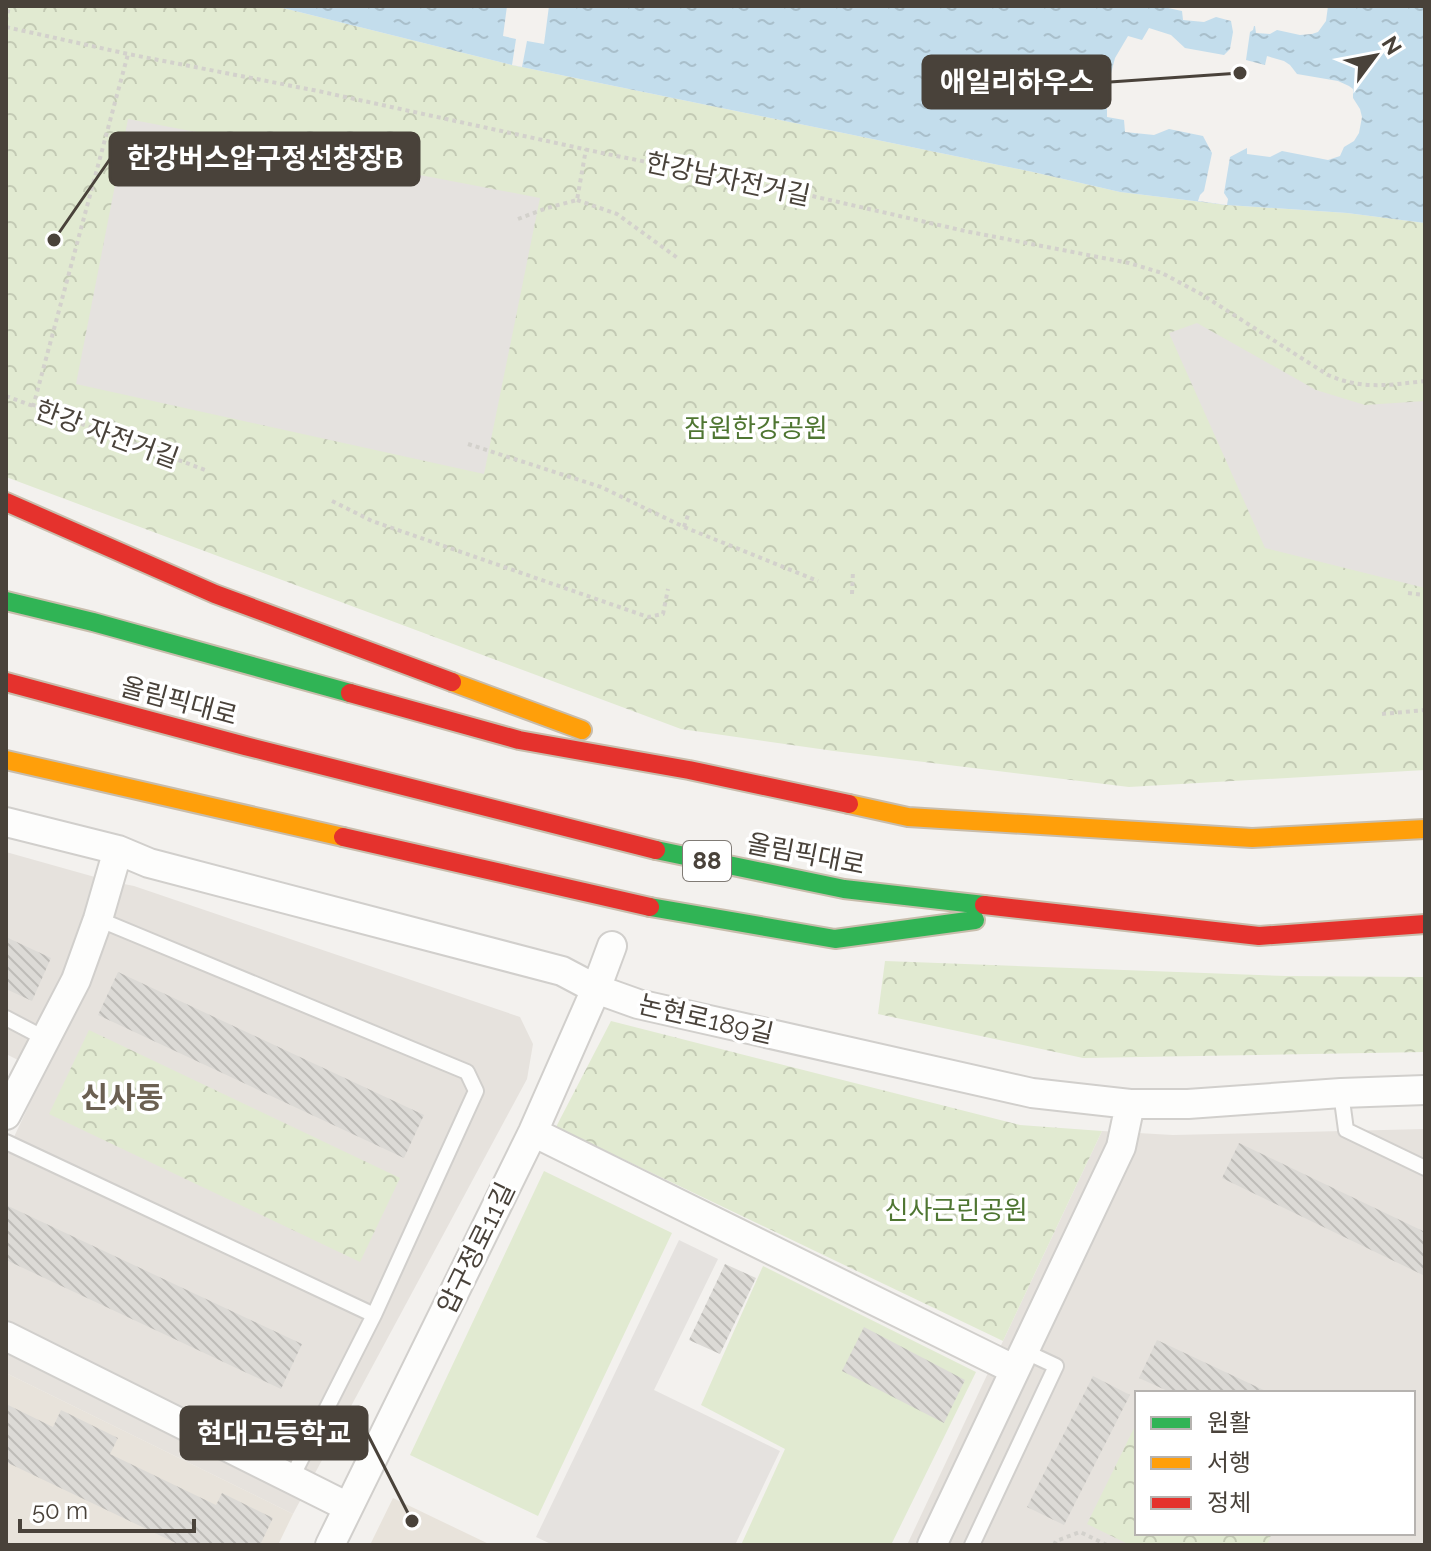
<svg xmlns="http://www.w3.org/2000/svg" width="1431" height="1551" font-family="Raleway,'Noto Sans KR',sans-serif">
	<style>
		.residential { fill: #e6e2dd; fill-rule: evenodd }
		.education { fill: #e8e3db }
		.grass { fill: #e1ead1 }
		.park { fill: url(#park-crowns) }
		.parking { fill: #e5e2df }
		.water { fill: url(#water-ripples) }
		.pier { fill: #f3f1ee }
		.building { fill: url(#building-back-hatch) }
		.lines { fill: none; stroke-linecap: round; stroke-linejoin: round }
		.lane-casing { stroke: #d1cfcc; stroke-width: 18 }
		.street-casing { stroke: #d1cfcc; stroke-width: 32 }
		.fast-casing { stroke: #c8bdac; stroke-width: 22 }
		.slow-casing { stroke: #c8bdac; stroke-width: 22 }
		.jam-casing { stroke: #c8bdac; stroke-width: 22 }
		.path { stroke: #d3d1cc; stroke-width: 4; stroke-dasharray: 4 4; stroke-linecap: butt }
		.lane { stroke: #fdfdfc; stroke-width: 14 }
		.street { stroke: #fdfdfc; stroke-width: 28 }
		.fast { stroke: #30b455; stroke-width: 18 }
		.slow { stroke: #ff9f0a; stroke-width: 18 }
		.jam { stroke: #e5322d; stroke-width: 18 }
		.labels { text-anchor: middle; stroke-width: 7; stroke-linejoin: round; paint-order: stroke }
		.shield { fill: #fff; stroke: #807b75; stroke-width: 2 }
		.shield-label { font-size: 24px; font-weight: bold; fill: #49423a }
		.street-label { font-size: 26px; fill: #49423a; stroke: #fff }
		.park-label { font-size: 26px; fill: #4f7632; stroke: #fff }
		.quarter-label { font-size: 30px; font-weight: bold; fill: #6b6052; stroke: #fff }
		.leader { fill: none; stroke: #49423a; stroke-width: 3 }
		.callout-dot { fill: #49423a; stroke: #fff; stroke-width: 3 }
		.callout { fill: #49423a; stroke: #49423a; stroke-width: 3 }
		.callout-label { font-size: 28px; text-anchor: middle; font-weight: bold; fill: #fff }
	</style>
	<defs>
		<pattern id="park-crowns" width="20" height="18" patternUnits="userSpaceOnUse" patternTransform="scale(2)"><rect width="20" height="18" fill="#e1ead1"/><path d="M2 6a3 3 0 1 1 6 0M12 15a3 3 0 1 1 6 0" fill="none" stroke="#c3cab4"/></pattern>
		<pattern id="water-ripples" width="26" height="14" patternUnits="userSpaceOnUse" patternTransform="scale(2)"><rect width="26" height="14" fill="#c3ddec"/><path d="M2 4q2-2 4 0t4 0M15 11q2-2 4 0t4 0" fill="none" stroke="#a9bfcb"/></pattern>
		<pattern id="building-back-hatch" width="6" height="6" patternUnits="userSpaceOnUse" patternTransform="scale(2)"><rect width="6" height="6" fill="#dcdad6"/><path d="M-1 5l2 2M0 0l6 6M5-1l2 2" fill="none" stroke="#bebcb8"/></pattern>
	</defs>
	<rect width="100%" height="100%" fill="#f3f1ee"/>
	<path class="residential" d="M6,852l103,29 25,5 386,131 13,27 -6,35 -234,435 -287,-141v-219l38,-81 -38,-19z
		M1425,1129v416h-518l195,-414 71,4zM1137,1393h276v140h-276z"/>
	<path class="education" d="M6,1373l287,141 -15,31h-272z
		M393,1498l98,47h-121z"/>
	<path class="grass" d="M544,1171l128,62 -134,283 -128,-61z
		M763,1266l213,106 -85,173h-150l44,-96 -84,-44z"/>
	<path class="park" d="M6,6h269l237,59 521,107 87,20 107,13 120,8 78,10v547l-296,17 -295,-36 -153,-22 -675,-252z
		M885,961l401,15 139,1v75l-342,6 -205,-44z
		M611,1021l409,104 82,6 -99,210 -447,-214z
		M89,1030l311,148 -40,84 -311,-148z
		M1137,1422v111h135l-5,12h-137l-43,-21z"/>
	<path class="parking" d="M128,119l412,79 -56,276 -408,-90z
		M1197,323l119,67 49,15 60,-4v187l-160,-40 -96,-215z
		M679,1240l39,19 -64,131 126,61 -45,94h-182l-17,-8z"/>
	<path class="water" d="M275,6h1150v217l-78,-10 -120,-8 -107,-13 -87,-20 -521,-107z"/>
	<path class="pier" d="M507,6h42l-5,38 -17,-3 -5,26 -10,-2 4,-26 -13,-3z
		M1167,6h161l-2,15 -8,11 -6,2 -12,1 -23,-5 -7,4 -14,-1 -1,-7h-1l-1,4 -3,2 -4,28 19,5 2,-9 17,5 6,4 7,9 41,7 11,5 4,3v9l7,11 2,8 -3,16 -5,8 -10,6 -4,9 -12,4 -46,-9 -12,6 -23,-3v-6l-17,9 -6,36 4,6 -1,6 -29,-4 2,-6 4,-4 8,-38 -9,-17 -34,-7 -15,6 -29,-3 -1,-12 -17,-3v-28l8,-31 13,-22 14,4 7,-12 22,7 14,13 39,7 6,-6 3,-17 -2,-11 -15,-4 -12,5 -21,-2 -1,-9 -14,-3z"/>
	<path class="building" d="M6,937l45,21 -19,43 -26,-12z
		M118,972l306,143 -20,43 -306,-143z
		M1239,1143l186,89v44l-203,-98z
		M6,1205l296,139 -21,45 -275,-129z
		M725,1264l31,14 -36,76 -31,-14z
		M864,1327l101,53 -21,43 -102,-52z
		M1157,1340l113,53h-98l-33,-15z
		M1093,1376l37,19 -66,130 -37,-18z
		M6,1404l47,23 8,-17 57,28 -8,16 106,51 6,-12 51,25 -13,27h-80l-174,-83z"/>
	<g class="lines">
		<g class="lane-casing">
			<path id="lane" d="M6,1018l40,21
				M1341,1093l5,37 79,38
				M6,1142l368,173 102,-224 -9,-19 -369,-153
				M291,1479l83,-164
				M972,1545l84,-179 -32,-15"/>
		</g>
		<g class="street-casing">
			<path id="street" d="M6,822l112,28 31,13 413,108 34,18 42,15 394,89 98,11h58l153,-11 84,-3
				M6,1115l70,-135 22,-61 20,-69
				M533,1132l482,238
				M6,1336l342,171
				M330,1545l203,-413 63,-143 16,-43
				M932,1545l189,-398 9,-43"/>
		</g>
		<g class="fast-casing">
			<path id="fast" d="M6,601l87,21 257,71
				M656,850l188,39 140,16
				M650,907l185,32 140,-19"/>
		</g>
		<g class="slow-casing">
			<path id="slow" d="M452,682l130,48
				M6,760l337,77
				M849,804l59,13 344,21 173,-9"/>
		</g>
		<g class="jam-casing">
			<path id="jam" d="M6,502l209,92 237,88
				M6,682l239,64 411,104
				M350,693l169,47 170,30 160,34
				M343,837l307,70
				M984,905l275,31 166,-12"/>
		</g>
		<path class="path" d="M6,21l3,-15
			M6,27l122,27 190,37 284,62 184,37 179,41 164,32 33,10 39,21 127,81c34,15 61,10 97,6
			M577,200l40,14 62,45
			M518,219l29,-11 30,-8 9,-51
			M6,396l202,75
			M33,407l95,-353
			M468,444l133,43 83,40 134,54
			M332,501l40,20 276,96 15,-3 5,-25
			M684,527l4,-12
			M1408,593l17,2
			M852,594l1,-23
			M1382,714l43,-4
			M1054,1545l2,-4 24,-9 27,13"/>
		<use href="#lane" class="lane"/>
		<use href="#street" class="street"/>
		<use href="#fast" class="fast"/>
		<use href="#slow" class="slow"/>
		<use href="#jam" class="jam"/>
	</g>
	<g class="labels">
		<rect class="shield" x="683" y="841" width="48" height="40" rx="6"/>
		<g class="shield-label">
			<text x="707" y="869">88</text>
		</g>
		<g class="street-label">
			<text transform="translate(728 179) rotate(12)" y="9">한강남자전거길</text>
			<text transform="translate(107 434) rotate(20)" y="9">한강 자전거길</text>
			<text transform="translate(179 701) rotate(15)" y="9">올림픽대로</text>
			<text transform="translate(806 854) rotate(11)" y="9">올림픽대로</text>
			<text transform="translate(706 1019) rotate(13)" y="9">논현로189길</text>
			<text transform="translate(476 1248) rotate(-64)" y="9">압구정로11길</text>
		</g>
		<g class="park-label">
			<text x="756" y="437">잠원한강공원</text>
			<text x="956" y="1219">신사근린공원</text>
		</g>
		<g class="quarter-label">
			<text x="122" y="1108">신사동</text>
		</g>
	</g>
	<path class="leader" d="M1240 73L1110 82M54 240L110 159M412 1521L367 1433"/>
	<g class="callout-dot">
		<circle cx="1240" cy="73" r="8"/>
		<circle cx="54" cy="240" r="8"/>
		<circle cx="412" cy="1521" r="8"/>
	</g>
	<g class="callout">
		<rect x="923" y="56" width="187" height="52" rx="8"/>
		<rect x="110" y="133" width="309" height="52" rx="8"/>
		<rect x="181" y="1407" width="186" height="52" rx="8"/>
	</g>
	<g class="callout-label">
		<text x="1017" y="92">애일리하우스</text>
		<text x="265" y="168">한강버스압구정선창장B</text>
		<text x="274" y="1443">현대고등학교</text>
	</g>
	<rect width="1431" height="1551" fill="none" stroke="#49423a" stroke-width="16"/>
	<rect x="1135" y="1391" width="280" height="144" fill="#ffffff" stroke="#b6b3b0" stroke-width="2"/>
	<rect x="1151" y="1417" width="40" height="12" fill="#30b455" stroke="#b6b3b0" stroke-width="2"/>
	<text x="1207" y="1431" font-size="24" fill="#49423a">원활</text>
	<rect x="1151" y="1457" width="40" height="12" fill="#ff9f0a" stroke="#b6b3b0" stroke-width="2"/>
	<text x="1207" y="1471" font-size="24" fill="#49423a">서행</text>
	<rect x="1151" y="1497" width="40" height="12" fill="#e5322d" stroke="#b6b3b0" stroke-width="2"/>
	<text x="1207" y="1511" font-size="24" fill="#49423a">정체</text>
	<g transform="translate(1375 56) rotate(58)" stroke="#ffffff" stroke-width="6" paint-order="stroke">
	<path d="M0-6L14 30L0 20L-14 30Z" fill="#49423a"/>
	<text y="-12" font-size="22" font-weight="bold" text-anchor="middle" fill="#49423a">N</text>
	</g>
	<path d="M20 1519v12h174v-12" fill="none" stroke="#49423a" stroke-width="4"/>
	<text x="32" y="1519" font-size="24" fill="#49423a" stroke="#ffffff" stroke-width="6" paint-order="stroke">50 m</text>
</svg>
